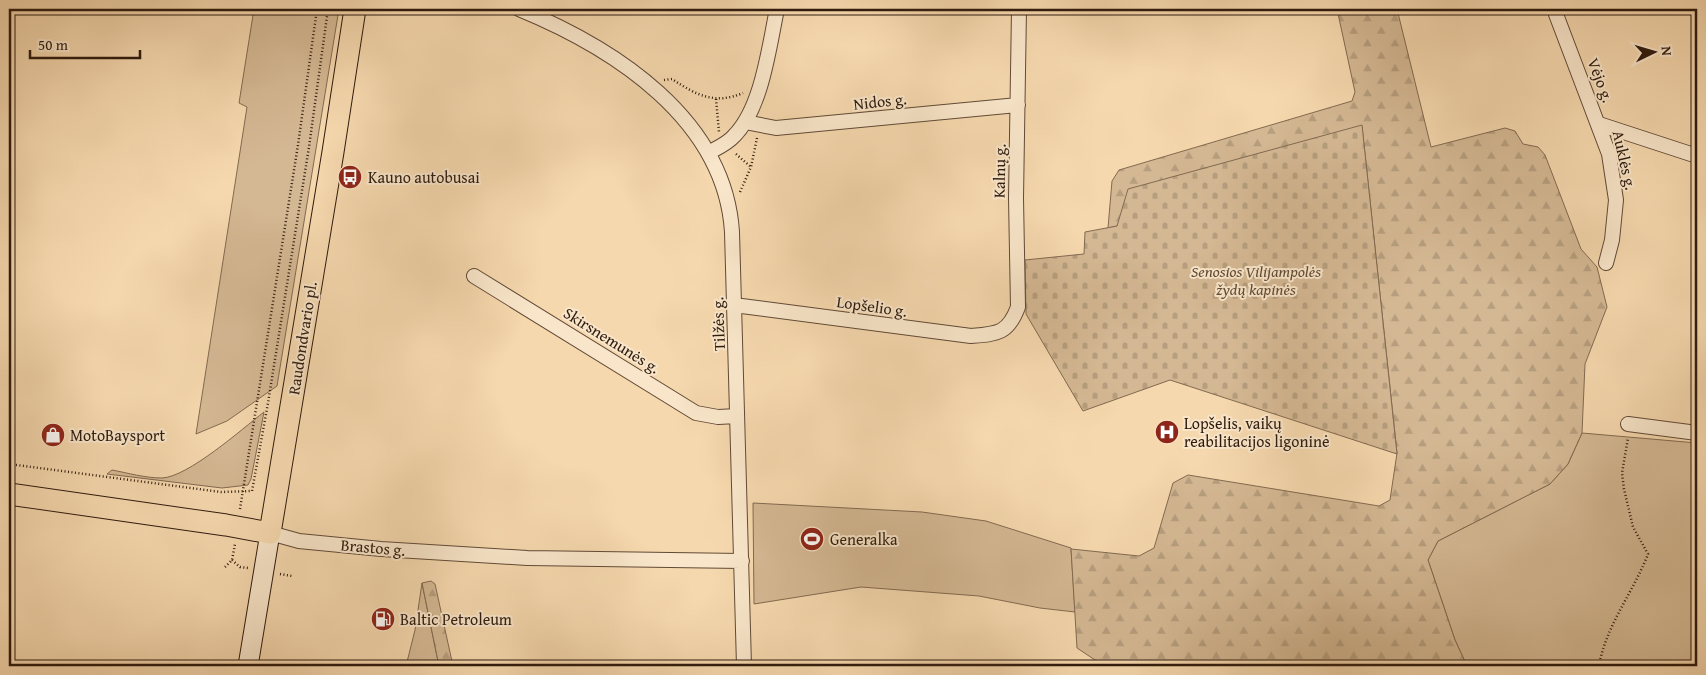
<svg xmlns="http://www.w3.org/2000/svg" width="1706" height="675" font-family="'Gentium Book Plus',serif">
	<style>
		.green { fill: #d4b893; stroke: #826a50 }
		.forest { fill: url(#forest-firs); stroke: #826a50 }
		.cemetery { fill: url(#cemetery-stones); stroke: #826a50 }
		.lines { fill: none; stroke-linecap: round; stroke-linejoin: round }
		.minor-casing { stroke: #614a36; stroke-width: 16 }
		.secondary-casing { stroke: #2f1b0e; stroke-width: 21 }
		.primary-casing { stroke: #2f1b0e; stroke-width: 23 }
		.path { stroke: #2f1b0e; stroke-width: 2.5; stroke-dasharray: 1 2.5; stroke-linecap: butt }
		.minor { stroke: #f9e6ca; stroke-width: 14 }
		.secondary { stroke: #f9e6ca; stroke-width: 19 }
		.primary { stroke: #f6d8ae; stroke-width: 21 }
		.labels { text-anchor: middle; stroke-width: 4; stroke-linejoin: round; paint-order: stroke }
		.street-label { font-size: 16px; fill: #2f1b0e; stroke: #f9e6ca }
		.poi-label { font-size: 16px; fill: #2f1b0e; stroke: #f9e6ca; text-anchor: start }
		.park-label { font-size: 16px; font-style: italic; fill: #614a36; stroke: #f9e6ca }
	</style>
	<defs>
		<pattern id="forest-firs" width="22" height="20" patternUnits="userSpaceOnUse" patternTransform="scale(1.25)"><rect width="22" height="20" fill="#d4b893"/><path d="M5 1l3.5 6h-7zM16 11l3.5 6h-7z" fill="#b69e7e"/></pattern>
		<pattern id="cemetery-stones" width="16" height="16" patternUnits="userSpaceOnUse" patternTransform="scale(1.25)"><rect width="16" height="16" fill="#d4b893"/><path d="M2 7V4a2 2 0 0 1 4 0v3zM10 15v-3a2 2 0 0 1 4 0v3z" fill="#b69e7e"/></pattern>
	</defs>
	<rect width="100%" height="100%" fill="#f6d8ae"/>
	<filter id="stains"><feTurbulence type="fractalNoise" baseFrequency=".004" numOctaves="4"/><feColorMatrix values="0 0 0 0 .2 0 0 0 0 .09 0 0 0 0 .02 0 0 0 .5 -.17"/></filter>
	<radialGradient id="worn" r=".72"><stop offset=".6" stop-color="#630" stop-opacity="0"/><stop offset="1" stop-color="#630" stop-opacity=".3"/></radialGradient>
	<path class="green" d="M254,9h85l-62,377 -50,35 -31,13 51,-327 -8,-4z
		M264,412l-13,67 -3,6 -26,3 -115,-14 5,-4c16,3 33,8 50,8 26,-1 80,-49 102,-66z
		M1582,433l115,10v223h-230l-12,-26 -27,-80 10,-19 112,-57 18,-20z
		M753,503l169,9 64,9 85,27 4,64 -35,-4 -61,-12 -118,-9 -107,17z
		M422,583l17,83h-33l9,-36z"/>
	<path class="forest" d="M1337,9h60l34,138 74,-19 10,3 8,13 15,3 7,8 36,94 16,18 10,40 -22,57 -3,69 -14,31 -18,20 -112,57 -10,19 27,80 12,26h-363l-27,-18 -6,-99 68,7 15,-8 19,-65 15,-8 191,31 11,-6 7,-47 -35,-327 -245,100 -9,2 4,-47 7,-11 233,-69 3,-9z
		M431,581l4,3 18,82h-14l-17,-83z"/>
	<path class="cemetery" d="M1362,125l35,329 -227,-74 -87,31 -57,-97 -1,-54 59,-6 1,-22 32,-6 11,-37z"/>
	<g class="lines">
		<g class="minor-casing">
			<path id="minor" d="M519,9c95,39 206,110 213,223l12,434
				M1554,9l55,145 7,46 -4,40 -6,23
				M745,122l31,6 242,-23
				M1599,124l98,32
				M708,153c9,-5 19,-9 26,-17 28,-28 35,-89 43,-127
				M474,276l222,137 22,4 19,-1
				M734,305l237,31c26,-2 37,-2 47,-29l-2,-109 3,-189
				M1628,424l69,9
				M270,533l29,8 82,8 146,9 215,3"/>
		</g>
		<g class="secondary-casing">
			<path id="secondary" d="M248,666l22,-133"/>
		</g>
		<g class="primary-casing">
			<path id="primary" d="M9,494l217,31 44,8 63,-381 22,-143"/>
		</g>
		<path class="path" d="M664,80l8,-1c24,16 43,26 71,14
			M716,99l3,33
			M736,154l15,13
			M740,192l11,-25 6,-29
			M9,464l212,28 31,-1 16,-88 41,-256 19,-138
			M240,509l58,-364 19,-136
			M232,560l8,7 8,1
			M225,567l7,-7 3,-16
			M280,574l12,2
			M1599,666c7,-41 34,-73 49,-112l-15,-27 -9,-38 -2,-16 6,-35"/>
		<use href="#minor" class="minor"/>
		<use href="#secondary" class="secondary"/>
		<use href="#primary" class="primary"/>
	</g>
	<defs>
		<g id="bus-disc" transform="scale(1.25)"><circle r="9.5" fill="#8f2418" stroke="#f9e6ca"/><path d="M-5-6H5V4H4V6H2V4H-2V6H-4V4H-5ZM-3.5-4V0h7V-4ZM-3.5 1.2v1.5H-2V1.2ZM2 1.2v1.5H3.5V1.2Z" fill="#fff"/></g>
		<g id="hospital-disc" transform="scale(1.25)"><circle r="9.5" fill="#8f2418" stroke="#f9e6ca"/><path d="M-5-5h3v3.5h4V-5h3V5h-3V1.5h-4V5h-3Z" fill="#fff"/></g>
		<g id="shop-disc" transform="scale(1.25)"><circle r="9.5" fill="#8f2418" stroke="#f9e6ca"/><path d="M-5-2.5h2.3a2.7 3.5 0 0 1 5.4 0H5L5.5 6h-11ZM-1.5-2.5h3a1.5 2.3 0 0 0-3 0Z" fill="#fff"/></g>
		<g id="stadium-disc" transform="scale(1.25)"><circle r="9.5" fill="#8f2418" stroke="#f9e6ca"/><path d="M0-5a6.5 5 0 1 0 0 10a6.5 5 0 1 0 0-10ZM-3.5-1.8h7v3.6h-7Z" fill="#fff"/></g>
		<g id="fuel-disc" transform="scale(1.25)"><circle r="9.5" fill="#8f2418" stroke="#f9e6ca"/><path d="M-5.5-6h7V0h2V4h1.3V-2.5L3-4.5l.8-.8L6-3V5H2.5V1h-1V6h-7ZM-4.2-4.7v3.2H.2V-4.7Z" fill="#fff"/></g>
	</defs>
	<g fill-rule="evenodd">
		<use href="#bus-disc" x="350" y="177"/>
		<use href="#hospital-disc" x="1167" y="432"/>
		<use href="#shop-disc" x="53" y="435"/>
		<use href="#stadium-disc" x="812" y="539"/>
		<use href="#fuel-disc" x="383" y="619"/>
	</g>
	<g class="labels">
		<g class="street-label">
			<text transform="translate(1601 80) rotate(69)" y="6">Vėjo g.</text>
			<text transform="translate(880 101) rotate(-6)" y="6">Nidos g.</text>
			<text transform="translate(1625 160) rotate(77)" y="6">Auklės g.</text>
			<text transform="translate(999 171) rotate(-89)" y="6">Kalnų g.</text>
			<text transform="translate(872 306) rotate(8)" y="6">Lopšelio g.</text>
			<text transform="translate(718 324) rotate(-92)" y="6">Tilžės g.</text>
			<text transform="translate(302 338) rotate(-81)" y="6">Raudondvario pl.</text>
			<text transform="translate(612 340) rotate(32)" y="6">Skirsnemunės g.</text>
			<text transform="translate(373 547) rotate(5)" y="6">Brastos g.</text>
		</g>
		<g class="poi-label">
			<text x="368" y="183">Kauno autobusai</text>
			<text x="1184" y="429">Lopšelis, vaikų<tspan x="1184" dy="18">reabilitacijos ligoninė</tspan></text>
			<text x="70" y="441">MotoBaysport</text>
			<text x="830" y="545">Generalka</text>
			<text x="400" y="625">Baltic Petroleum</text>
		</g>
		<g class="park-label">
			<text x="1256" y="277">Senosios Vilijampolės<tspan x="1256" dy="18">žydų kapinės</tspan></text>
		</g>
	</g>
	<rect width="1706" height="675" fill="none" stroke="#f6d8ae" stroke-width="30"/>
	<rect x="10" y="10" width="1686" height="655" fill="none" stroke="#2f1b0e" stroke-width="2.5"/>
	<rect x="15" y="15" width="1676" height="645" fill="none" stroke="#2f1b0e"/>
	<g transform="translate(1654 52) rotate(85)" stroke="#f9e6ca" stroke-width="4" paint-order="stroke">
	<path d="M0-4L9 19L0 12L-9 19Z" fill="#2f1b0e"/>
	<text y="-8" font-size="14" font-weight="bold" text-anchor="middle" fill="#2f1b0e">N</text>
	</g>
	<path d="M30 50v8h110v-8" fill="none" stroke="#2f1b0e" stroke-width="2.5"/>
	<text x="38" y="50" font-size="15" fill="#2f1b0e" stroke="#f9e6ca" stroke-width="4" paint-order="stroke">50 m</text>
	<rect width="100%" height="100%" filter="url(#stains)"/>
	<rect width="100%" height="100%" fill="url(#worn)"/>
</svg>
